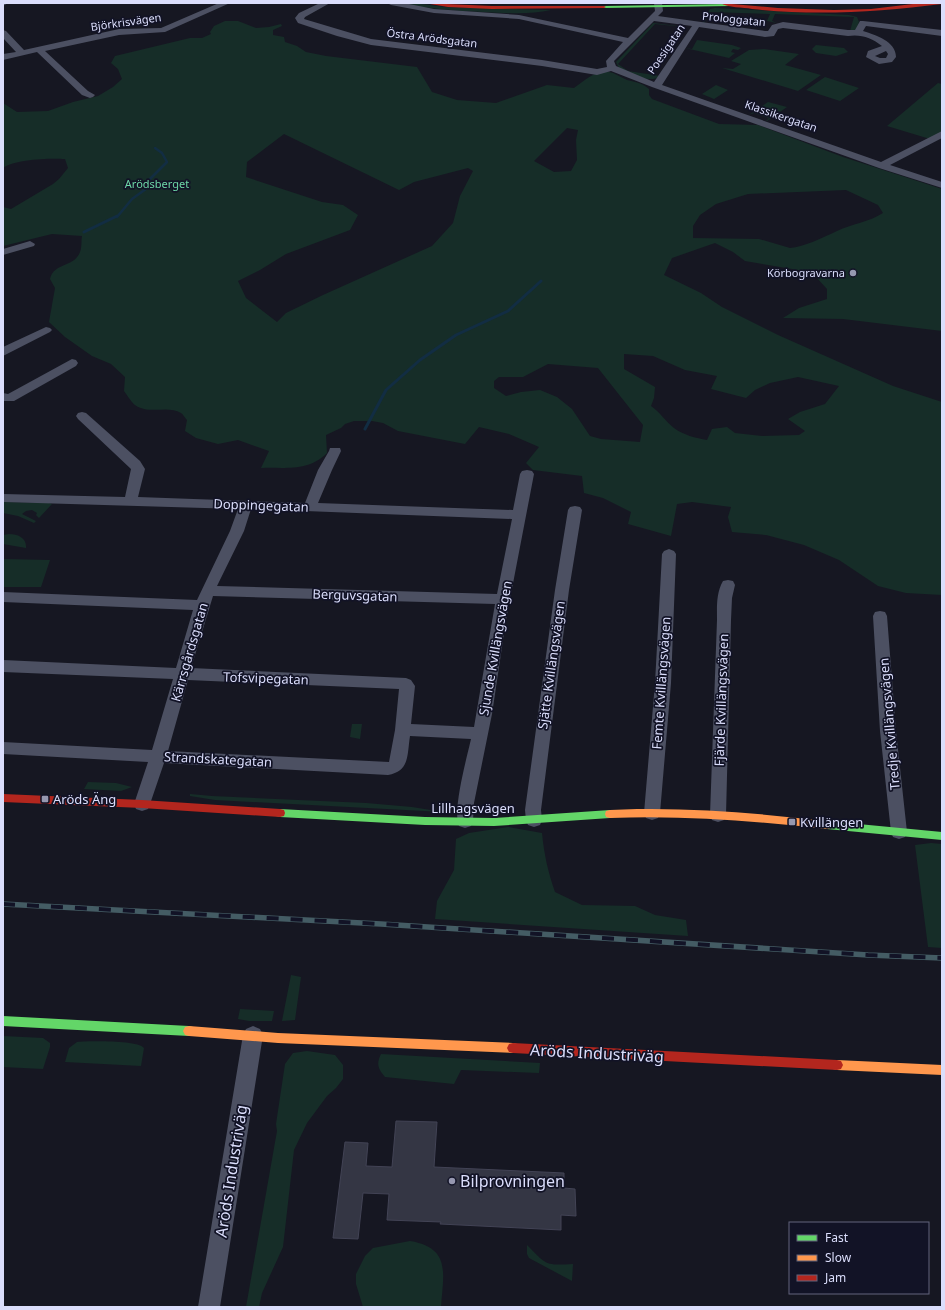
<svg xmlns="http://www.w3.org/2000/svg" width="945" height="1310" font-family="'Noto Sans',sans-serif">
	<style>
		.green { fill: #162d28; fill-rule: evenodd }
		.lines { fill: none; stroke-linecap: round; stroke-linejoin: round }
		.stream-far1 { stroke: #122d43; stroke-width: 2.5 }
		.stream { stroke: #122d43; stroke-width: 3 }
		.building { fill: #343644; stroke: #424355 }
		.street { fill: #4c5062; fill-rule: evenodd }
		.fast { fill: #63d668; fill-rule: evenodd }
		.slow { fill: #ff974d; fill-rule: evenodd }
		.jam { fill: #b3261e; fill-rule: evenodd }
		.rail-casing { stroke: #445c64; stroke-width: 5.5 }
		.rail { stroke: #121326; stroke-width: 4; stroke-dasharray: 12; stroke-linecap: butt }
		.poi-dot { fill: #9698b0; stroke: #121326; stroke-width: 1.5 }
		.labels { text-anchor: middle; stroke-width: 3.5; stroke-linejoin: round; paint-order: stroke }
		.far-street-label { font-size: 11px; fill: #dbdefc; stroke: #121326 }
		.far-park-label { font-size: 11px; fill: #6dd6a6; stroke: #121326 }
		.far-poi-label { font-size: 11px; fill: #dbdefc; stroke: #121326; text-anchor: end }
		.street-label { font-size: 13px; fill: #dbdefc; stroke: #121326 }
		.poi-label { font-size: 13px; fill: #dbdefc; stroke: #121326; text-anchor: start }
		.near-street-label { font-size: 16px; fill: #dbdefc; stroke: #121326 }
		.near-poi-label { font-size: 16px; fill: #dbdefc; stroke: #121326; text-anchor: start }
	</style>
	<rect width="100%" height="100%" fill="#161722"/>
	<path class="green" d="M396,3h19l30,4 106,3c-22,5 -44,3 -67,2 -30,-1 -59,-4 -88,-9z
		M715,8l134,7 8,2 2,5 -3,8 -6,1 4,-14 -79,-3 -3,7 5,2 -10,-2 3,-7 -60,-2 -7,13h-2l9,-16z
		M225,21h13l18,7 13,-1 12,-3 1,2 -9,4v5l11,2 1,5 12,4 9,6 20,4 91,11 15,25 25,8 39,3 51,-18 27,3c12,-8 23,-20 39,-15 5,2 9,5 14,7 9,2 15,3 22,9v6l3,4 67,25 39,1 85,32 99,32v142l-99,-12 -60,-1 16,-10 28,-9v-10l-11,-12 -12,-6 -59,-10 -12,-9 -18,-9 -43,15 -8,17 37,18 21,14 56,28 115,51 49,16v193l-36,-2 -28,-7 -39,-26 -35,-15 -38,-10 -34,-3 -4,-15 3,-10 -39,-5 -15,2 -6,32 -43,-12 3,-12 -28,-14 -19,-5 -2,-17 -49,-6 -7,-7 13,-16 -30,-13 -30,-7 -14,17 -67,-13 -15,-8 -11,-2h-18l-9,3 -4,4 -15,7 1,18c-19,19 -41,14 -66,15l8,-17 -31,-11 -20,4 -22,-6 -11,-7 2,-11c-2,-2 -4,-6 -6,-7 -13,-8 -32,2 -46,-8 -3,-2 -8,-10 -11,-14l1,-14 -14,-13 -19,-8 -27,-19 -16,-15 6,-34 -5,-9c4,-17 24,-11 30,-27 2,-4 1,-11 2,-16l-30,-2 -49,12v-39l8,2 42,-25 6,-5 9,-11 -3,-9c-15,-1 -50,0 -62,9v-65l14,9 31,-1 25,-9 25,-6 15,-9 9,-8 -4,-10 -7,-6 4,-7 75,-18h12l9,-4 -1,-2 4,-6zM567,128l11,2 -2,10 1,20 -6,11 -17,1 -20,-11zM284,134l115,56 15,-8 54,-14 5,3 -13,25 -7,27 -21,23 -109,49 -37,18 -9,9 -31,-24 -8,-17 22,-11 26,-16 64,-24 8,-15 -15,-10 -21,-3 -76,-25 1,-15zM846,190l32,15 5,8c-14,9 -31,11 -46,18 -13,6 -33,16 -47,17l-31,-9 -66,-1v-12l7,-11 16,-11 32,-10zM624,354l29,2 32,14 32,6 -6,13 35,9 9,-8 15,-7 28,-6 41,9 -14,18 -25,8 -12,7 17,12 -6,4 -37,1 -27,-3 -8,-6 -15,2 -5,11c-11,-2 -24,-5 -33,-12 -9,-7 -14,-16 -23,-22l3,-8 1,-11 -31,-18zM548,364l50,4 45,57 -3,17 -39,-3 -11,-3 -18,-27 -15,-12 -17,-7 -19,2 -15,4 -12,-8v-7l5,-4h24z
		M653,23l33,4 -2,3h-1l1,-3 -29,-3 -37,40 10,7 32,5c-11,9 -30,-4 -41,-8l-3,-6z
		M697,40l35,5 9,3 -3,2 -5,-1 -2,3 4,1 -6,5 -44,-10 7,1z
		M816,45l28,3 4,4 -12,4 -20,-3 -4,-4z
		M764,49l35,5 -14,11 36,10 -23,16 -76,-23 11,1 8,-5 -10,-3 18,-11z
		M825,77l34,11 -19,13 -34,-11z
		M938,83l4,1v48l-12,7 -43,-13z
		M716,85l12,5 -17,11 3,-2 -12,-5z
		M768,102l19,5 -20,14h-1l3,-3 -15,-5 -5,2z
		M3,502l46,1 3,1 -13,14 -3,-3 1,-2 -5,-3 -6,1 -4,3 14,7 -2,2 -16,-7 -15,-3z
		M9,534c9,0 18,4 17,14l-23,-4v-9z
		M3,559l47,1 -9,27h-38z
		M352,724h10l-2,15 -10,-2z
		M88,782l28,1 16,4 -11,4 -37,-2z
		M190,794l22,2 154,7 46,4 31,5 -228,-12 -25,-4z
		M508,827l34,6c2,21 6,39 13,59l27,13 53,1 20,9 31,5 2,16 -253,-17 2,-18 17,-31 2,-31 13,-6z
		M931,843l11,1v104l-14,-1 -13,-102z
		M291,975l10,2 -6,43 -13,1z
		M240,1009l34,2 -2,10h-23l-11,-2z
		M3,1036l40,2 7,5v4l-7,22 -40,-2z
		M77,1042c12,-1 60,-2 67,6l-3,18 -76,-4 4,-14z
		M307,1051l28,4 8,10v14l-7,9 -9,8 -20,27 -13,27 -11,97 -21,46 -3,14h-13l31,-176 -1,-7 9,-60 8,-11z
		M381,1054l159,9 -1,10 -78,-3 -7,14 -69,-7c-7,-8 -9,-13 -4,-23z
		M410,1241c42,7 33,34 31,66h-78l-7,-23v-10l9,-18 8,-8z
		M527,1245c19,19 17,21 46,19l-1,17 -43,-23 -2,-4z"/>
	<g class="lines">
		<path class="stream-far1" d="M149,180l18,-18 -5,-9 -7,-5
			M117,217l15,-18 18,-13"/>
		<path class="stream" d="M84,232l33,-16
			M365,429l21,-39 34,-30 36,-25 52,-24 33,-30"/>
	</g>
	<path class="building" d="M396,1121l41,1 -3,45 130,6v15l11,1 1,27 -15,-1v15l-121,-6 1,-2 -54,-2 2,-26 -26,-1 -5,46 -25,-1 12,-96 23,1 -2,23 26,1z"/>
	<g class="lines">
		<path class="street" d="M3,3h5l-5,3z
			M219,3h11l-65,29 -46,3 -74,16 43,40 7,4 -2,2 -3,1 -8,-3 -45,-43 -34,8v-6l13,-2 -13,-14v-8l3,1 18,19 95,-21 42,-1z
			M320,3h10l-25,14 -1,2 67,20 171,21 55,9 10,-2 -1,-6 17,-19 -104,-23 -85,-6 -43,-8 -4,-2h17l30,6 85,6 109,23 27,-27 -1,-8h8l1,8 -5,5 107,15h3l4,-6 11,-3 65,8h7l5,-9h3l79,9v6l-76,-10 -3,5c12,4 33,10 33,26l-4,5 -13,2 -13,-7 2,-6 14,-5c-10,-8 -21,-12 -34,-10l-65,-8 -5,1 -4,7 -9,1 -66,-10 -37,58 219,77 61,-31v7l-52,27 52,17v6l-63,-20 -227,-81 -41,-16 -14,4 -55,-9 -171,-21 -34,-9 -39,-13 -3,-5 4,-5zM654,21l38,5 -38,56 -38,-16 -2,-5zM886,51l2,3 -2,4h-6l-5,-2z
			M30,241l5,3 -1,2 -31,9v-6z
			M46,327l4,1 2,2 -2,2 -47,24v-9z
			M72,359l4,1 2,3 -2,3 -62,35h-11v-8l5,1z
			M82,412l4,1 54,48 5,8 -7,28 167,6 13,-33 11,-19 1,-3h10l1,3 -9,19 -14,33 195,7 7,-36 2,-3 5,-1 5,1 2,3 -28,146 -14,94 -18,89 -1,18 -2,5 -6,2 -6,-2c-7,-15 8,-69 12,-87l-61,-3c-3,19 0,35 -22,39l-224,-12 -14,41 -2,5 -6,2 -6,-2 -2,-5 14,-42 -145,-8v-12l149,8 21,-71 -170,-7v-12l173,8 17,-58 -190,-8v-10l194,8 33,-69 8,-22 -235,-7v-8l122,3 6,-28 -53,-50 -2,-3 2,-3zM251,509l261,10 -15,75 -280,-8 27,-55zM213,596l282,8 -21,123 -63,-3 4,-38 -4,-6 -5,-2 -215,-10zM188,680l211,9 -4,41 -6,32 -221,-11z
			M575,506l5,1 2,3 -13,80 -28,220 1,10 -2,5 -6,2 -6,-2 -2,-5 -1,-10 30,-220 13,-80 2,-3z
			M669,549l5,2 2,3 -5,129 -11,130 -2,5 -6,2 -6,-2 -2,-5 11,-130 7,-129 2,-3z
			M728,580l5,1 2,4 -3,13 -1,22 -5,195 -2,5 -6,2 -6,-2 -2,-5 7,-195c0,-13 -1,-27 6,-39z
			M880,611l5,1 2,4 9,115 11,101 -2,5 -6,2 -6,-2 -2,-5 -11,-101 -7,-115 2,-4z
			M253,1026l7,3 3,6 -43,272h-22l45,-272 3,-6z"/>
		<path class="fast" d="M729,4h2v2l-127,2 -2,-1 2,-1z
			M280,809l145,8 69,1 116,-8 4,1 1,3 -1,3 -4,1 -116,8 -69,-1 -145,-8 -4,-1 -1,-3 1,-3z
			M827,821l115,11v8l-115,-11 -4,-1 -1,-3 1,-3z
			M3,1016l186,10 4,1 2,4 -2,4 -4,1 -186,-10z"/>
		<path class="slow" d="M637,809c64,-1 127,5 190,12l4,1 1,3 -1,3 -4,1c-72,-8 -144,-14 -217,-11l-4,-1 -1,-3 1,-3 4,-1z
			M189,1026l89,7 235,10 4,1 2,4 -2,4 -4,1 -235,-10 -89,-7 -4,-1 -2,-4 2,-4z
			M837,1060l105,5v10l-105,-5 -4,-1 -2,-4 2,-4z"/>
		<path class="jam" d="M424,3l68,3h112l2,1 -2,1 -112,1 -44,-2z
			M720,3l58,5 56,2 37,-1 50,-6h21v1c-63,8 -126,12 -190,5 -9,-2 -24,-1 -32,-6z
			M3,794l139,6 138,9 4,1 1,3 -1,3 -4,1 -138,-9 -139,-6z
			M513,1043l324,17 4,1 2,4 -2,4 -4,1 -324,-17 -4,-1 -2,-4 2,-4z"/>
		<g class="rail-casing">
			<path id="rail" d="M3,904l378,20 487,31 74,3"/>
		</g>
		<use href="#rail" class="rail"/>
	</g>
	<g class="poi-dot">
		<circle cx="853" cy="273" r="4"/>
		<rect x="41" y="795" width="8" height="8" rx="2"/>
		<rect x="788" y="818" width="8" height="8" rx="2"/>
		<circle cx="452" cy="1181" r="4"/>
	</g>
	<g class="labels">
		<g class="far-street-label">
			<text transform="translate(734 19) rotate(6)" y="4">Prologgatan</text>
			<text transform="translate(126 22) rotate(-8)" y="4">Björkrisvägen</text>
			<text transform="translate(432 38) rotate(7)" y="4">Östra Arödsgatan</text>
			<text transform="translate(666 49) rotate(-56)" y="4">Poesigatan</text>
			<text transform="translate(781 116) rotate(19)" y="4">Klassikergatan</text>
		</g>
		<g class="far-park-label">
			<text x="157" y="188">Arödsberget</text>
		</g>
		<g class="far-poi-label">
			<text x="845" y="277">Körbogravarna</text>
		</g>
		<g class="street-label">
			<text transform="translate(261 505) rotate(2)" y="5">Doppingegatan</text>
			<text transform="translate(355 595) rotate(2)" y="5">Berguvsgatan</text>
			<text transform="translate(495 648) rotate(-80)" y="5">Sjunde Kvillängsvägen</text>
			<text transform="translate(189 652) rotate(-74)" y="5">Kärrsgårdsgatan</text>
			<text transform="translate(551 665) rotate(-82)" y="5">Sjätte Kvillängsvägen</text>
			<text transform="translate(266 678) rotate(2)" y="5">Tofsvipegatan</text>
			<text transform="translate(661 683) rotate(-86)" y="5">Femte Kvillängsvägen</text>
			<text transform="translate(721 700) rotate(-88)" y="5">Fjärde Kvillängsvägen</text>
			<text transform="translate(889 724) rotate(-95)" y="5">Tredje Kvillängsvägen</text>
			<text transform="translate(218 759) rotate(3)" y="5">Strandskategatan</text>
			<text x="473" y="813">Lillhagsvägen</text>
		</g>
		<g class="poi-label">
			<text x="53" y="804">Aröds Äng</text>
			<text x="800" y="827">Kvillängen</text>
		</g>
		<g class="near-street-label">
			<text transform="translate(597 1053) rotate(3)" y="6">Aröds Industriväg</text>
			<text transform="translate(231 1171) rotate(-81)" y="6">Aröds Industriväg</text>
		</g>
		<g class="near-poi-label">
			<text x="460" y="1187">Bilprovningen</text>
		</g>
	</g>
	<rect width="945" height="1310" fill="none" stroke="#dbdefc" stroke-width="8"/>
	<rect x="789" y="1222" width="140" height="72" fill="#121326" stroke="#62647c"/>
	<rect x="797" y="1235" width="20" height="6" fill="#63d668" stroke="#62647c"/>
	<text x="825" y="1242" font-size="12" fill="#dbdefc">Fast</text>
	<rect x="797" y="1255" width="20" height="6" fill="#ff974d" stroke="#62647c"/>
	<text x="825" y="1262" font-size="12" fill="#dbdefc">Slow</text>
	<rect x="797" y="1275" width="20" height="6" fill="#b3261e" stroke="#62647c"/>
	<text x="825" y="1282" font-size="12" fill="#dbdefc">Jam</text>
</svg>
